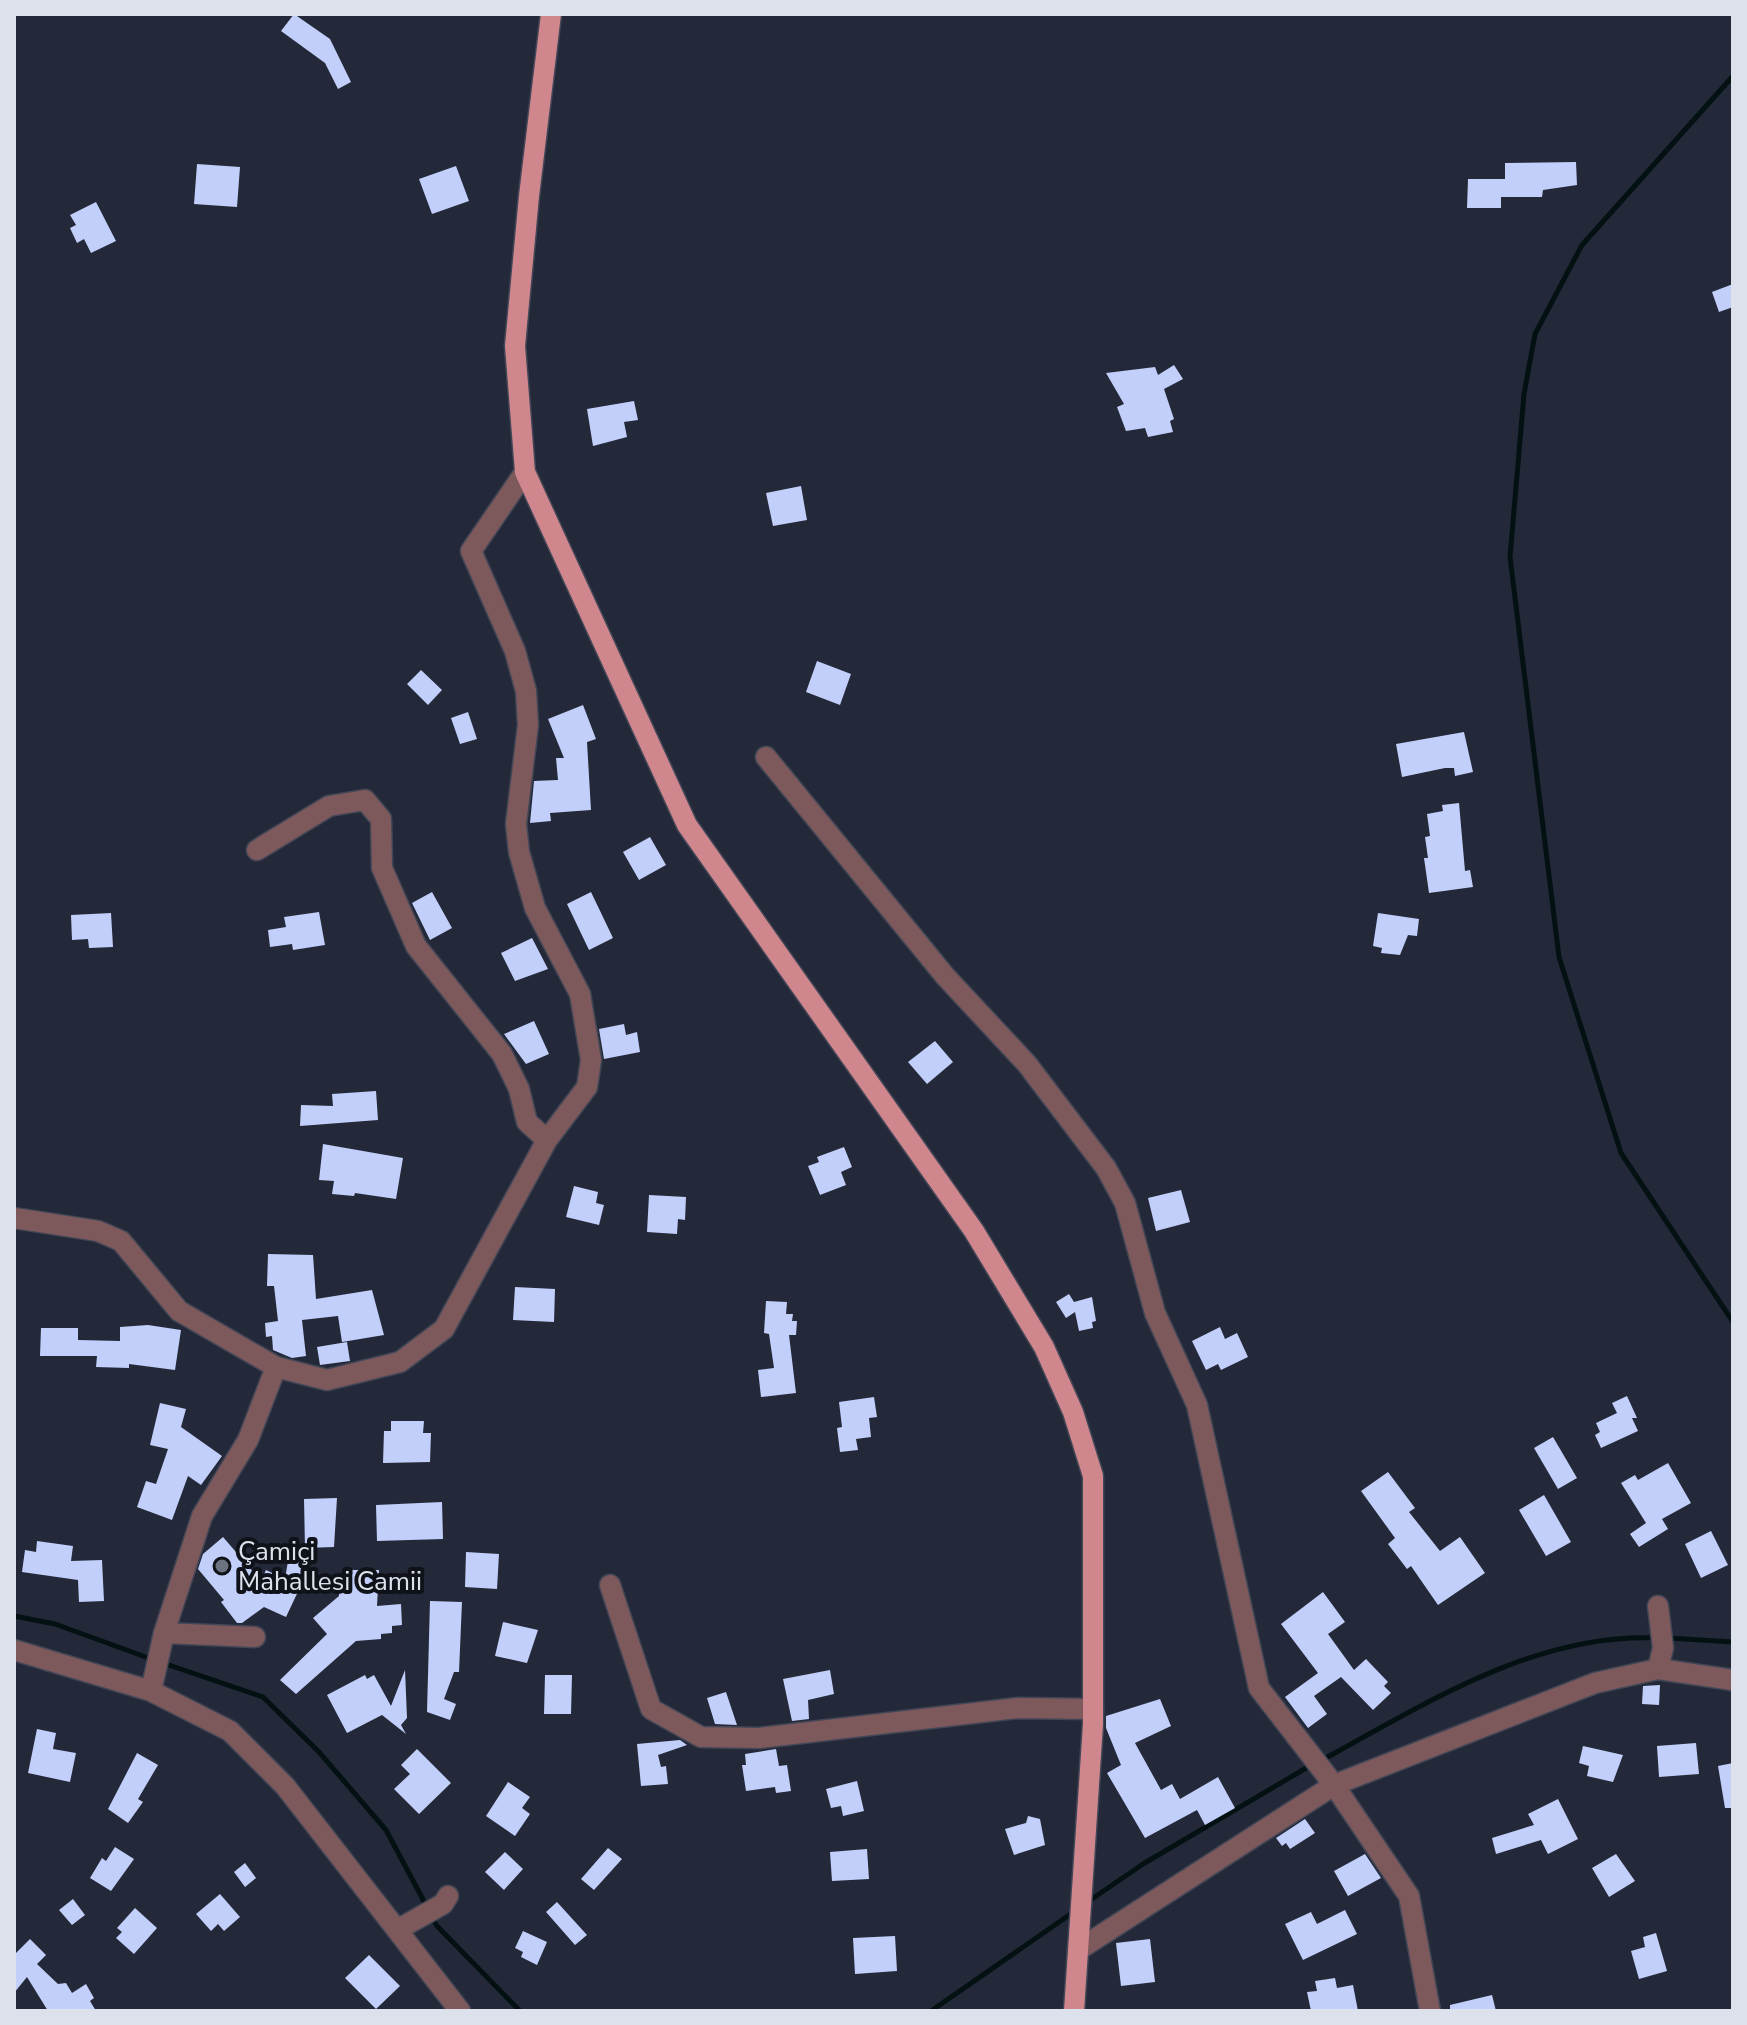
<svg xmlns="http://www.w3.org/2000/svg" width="1747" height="2025" font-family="'Nunito Sans',sans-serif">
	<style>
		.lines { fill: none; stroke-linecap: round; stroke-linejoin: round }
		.stream { stroke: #041113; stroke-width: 5 }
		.building { fill: #c2cffb }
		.minor-casing { stroke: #424656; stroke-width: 23 }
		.major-casing { stroke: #424656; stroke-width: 23 }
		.minor { stroke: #7d595c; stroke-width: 20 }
		.major { stroke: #cf868d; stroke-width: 20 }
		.worship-dot { fill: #6b7280; stroke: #101219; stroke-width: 3 }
		.labels { text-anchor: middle; stroke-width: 8; stroke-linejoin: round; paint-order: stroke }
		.poi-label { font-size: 26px; fill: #dde1ec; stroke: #101219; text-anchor: start }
	</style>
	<rect width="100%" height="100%" fill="#242939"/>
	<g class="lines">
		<path class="stream" d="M1733,76l-151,169 -47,89 -11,60 -14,163 49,400 62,196 112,169
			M14,1616l41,8 99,36
			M1668,1638l65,4
			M163,1663l100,34 56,55 67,78 41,77
			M1322,1760c103,-56 214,-128 336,-122
			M1086,1903l57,-39 170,-100
			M431,1916l6,10 83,85
			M931,2011l144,-100"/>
	</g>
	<path class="building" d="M294,14l36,25 21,43 -13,7 -13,-26 -44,-32z
		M1576,162l1,23 -34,5 -1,7h-41v11h-34l1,-29h37v-16z
		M197,164l43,3 -3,40 -43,-3z
		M456,166l13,35 -37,13 -13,-35z
		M96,202l20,39 -25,12 -7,-14 -7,4 -7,-15 6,-3 -6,-10z
		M1733,284v23l-14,5 -7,-20z
		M1174,365l9,14 -19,10 10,30 -4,2 3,11 -25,5 -3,-9 -19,3 -9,-24 7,-3 -18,-31 49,-6 3,8z
		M634,401l4,19 -14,2 3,15 -34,9 -6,-37z
		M801,486l6,34 -34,6 -7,-33z
		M817,661l34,13 -11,31 -34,-13z
		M421,670l21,20 -14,15 -21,-21z
		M583,705l13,34 -9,3 4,68 -41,3 1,8 -21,2 4,-42 24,-1 -2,-22h8l-16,-39z
		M468,712l9,27 -17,5 -9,-26z
		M1464,732l9,40 -18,4 -1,-8h-9l-43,9 -6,-33z
		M1459,803l6,68 5,-1 3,17 -44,6 -5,-35h4l-3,-21 5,-1 -3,-22 16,-3 -1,-6z
		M650,837l16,28 -27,15 -16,-28z
		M432,892l20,36 -22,12 -18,-37z
		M591,892l22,46 -24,12 -22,-46z
		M319,912l6,33 -32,5 -1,-6 -22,3 -2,-17 18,-3 -2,-10z
		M111,913l2,34 -24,1 -1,-9 -16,1 -1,-25z
		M1378,913l41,6 -2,17 -9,-1 -8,20 -19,-2 1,-5 -9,-2z
		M532,938l16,31 -33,12 -14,-28z
		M534,1021l15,33 -23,10 -22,-30z
		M624,1024l2,11 11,-3 3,20 -36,7 -5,-30z
		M935,1041l18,21 -26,22 -19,-22z
		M376,1091l2,29 -78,6 1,-21 32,1 -1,-12z
		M323,1144l80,14 -7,41 -41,-6 -1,3 -22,-2 2,-13 -15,-1z
		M844,1147l8,20 -11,5 5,13 -26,10 -12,-29 11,-4 -2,-5z
		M574,1186l24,6 -2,11 8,2 -5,20 -33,-8z
		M1181,1190l9,32 -34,9 -8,-33z
		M649,1195l37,2 -1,23 -7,-1 -1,15 -30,-2z
		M268,1254l45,1 3,44 56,-9 12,45 -42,7 -4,-26 -36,4 4,36 -14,2 -19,-8 -1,-14 -6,1 -1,-14 13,-2 -4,-35h-7z
		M515,1287l40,2 -1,33 -41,-2z
		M1069,1294l5,8 18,-5 4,24 -4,1 1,6 -14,3 -4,-19 -9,6 -10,-16z
		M766,1301l21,1 -1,12h7l-1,7h5l-1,14h-7l7,58 -35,4 -3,-27 16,-2 -5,-34 -5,-1z
		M148,1325l33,5 -6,40 -46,-6v4l-33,-1 1,-11h-57l1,-28h37v12l42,1v-14z
		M1220,1327l5,12 12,-6 11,24 -27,13 -3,-6 -12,6 -14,-29z
		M347,1342l3,19 -30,4 -3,-18z
		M1627,1396l10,22h-5l6,13 -37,17 -6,-13 5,-3 -4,-9 21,-10 -5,-10z
		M874,1397l3,20 -8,1 2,19 -15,2 2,11 -18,2 -3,-24 5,-1 -3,-25z
		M160,1403l26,6 -5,18 41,29 -21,29 -13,-9 -16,44 -35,-13 9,-26 10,3 12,-35 -18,-4z
		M391,1421h33l-1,12h8l-1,29 -47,1 1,-32h7z
		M1553,1437l24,41 -19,11 -24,-41z
		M1668,1463l23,40 -29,16 6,10 -29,18 -9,-13 16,-11 -25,-40 14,-8 3,5z
		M1388,1472l27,36 -6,4 31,39 20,-14 25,36 -47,32 -27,-39 -4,3 -19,-25 7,-6 -34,-47z
		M1544,1495l27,47 -25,14 -27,-46z
		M337,1498l-3,49 -29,1 -1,-49z
		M442,1502l1,37 -66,2 -1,-36z
		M1711,1531l17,34 -27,13 -16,-34z
		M223,1537l38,44 5,-11 19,9 4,-24 18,3 -4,23 -17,36 -22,-10 -22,16h-5l-16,-21 3,-2 -26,-31 5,-15z
		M37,1541l36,5 -2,15 31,-1 2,41 -25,1 -1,-22 -56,-8 3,-22 11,2z
		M466,1552l33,2 -2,35 -32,-2z
		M351,1570h28l-2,36 24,-2 1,21 -10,1v7l-11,1v5l-25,2 -60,53 -16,-14 47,-46 -14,-16 26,-22v-9l12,1z
		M1323,1592l22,30 -17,12 26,36 12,-11 22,23 -4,4 7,7 -18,17 -32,-33 -27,19 13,18 -19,14 -23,-31 33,-24 -37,-49z
		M430,1601l32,1 -3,70h-5l-10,27 12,5 -6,16 -23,-8z
		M503,1622l35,8 -11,33 -32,-7z
		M405,1670l2,48 -6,7 5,9 -24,-19 -35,18 -20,-38 38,-20 2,4 7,-4 17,31z
		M830,1670l4,24 -26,6 1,19 -17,2 -9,-42z
		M545,1675h27l-1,39h-27z
		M1660,1685l-1,20 -17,-1 1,-18z
		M726,1692l11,33 -22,-1 -8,-26z
		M1160,1699l11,27 -36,17 26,47 11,-6 8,15 38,-22 17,31 -30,17 -8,-15 -52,28 -38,-65 14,-8 -15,-37v-12z
		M37,1729l19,4 -3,16 23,4 -6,29 -42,-9z
		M680,1740l7,5 -29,10 3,12 5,-1 2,18 -27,2 -4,-42z
		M1696,1743l3,31 -40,3 -2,-31z
		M1583,1746l40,9 -10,27 -26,-6 2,-10 -10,-3z
		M417,1749l34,34 -32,31 -25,-25 16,-15 -9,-9z
		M776,1749l3,17 8,-1 4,26 -15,2 -1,-6 -29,4 -4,-26h4l-1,-11z
		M137,1753l21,12 -20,34 5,3 -15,21 -20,-14z
		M1733,1763v45h-8l-7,-42z
		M857,1781l7,30 -21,5 -2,-10 -10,2 -5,-19z
		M508,1782l22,15 -8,11 8,6 -15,22 -29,-20z
		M1558,1799l20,40 -30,15 -7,-14 -45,14 -4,-16 42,-13 -6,-11z
		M1028,1816l12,3 5,26 -31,10 -9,-26 21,-6z
		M1305,1819l10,14 -25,16 -4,-6 -4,3 -6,-8z
		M115,1847l19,12 -23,32 -21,-13 12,-20 4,3z
		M608,1848l14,11 -28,31 -13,-11z
		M867,1849l2,30 -37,2 -2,-29z
		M505,1852l18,17 -19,21 -19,-18z
		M1365,1854l16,24 -33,18 -14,-25z
		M1616,1854l19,27 -26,16 -17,-29z
		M245,1863l11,15 -11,9 -11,-15z
		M220,1894l20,23 -16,14 -6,-7 -7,7 -15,-17z
		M73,1899l12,16 -13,10 -13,-15z
		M557,1902l30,33 -12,10 -29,-33z
		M135,1908l22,20 -23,26 -18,-16 6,-6 -5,-4z
		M1345,1910l12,24 -54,26 -18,-36 26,-12 6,12z
		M523,1931l24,11 -10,23 -16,-8 2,-5 -8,-4z
		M1656,1933l11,38 -28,8 -8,-28 14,-4 -2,-10z
		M895,1936l2,35 -42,3 -2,-36z
		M30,1939l16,16 -9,9 21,20 8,-1 6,10 14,-9 8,14 -4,3 6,10h-48l-21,-34 -13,16v-38z
		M1150,1939l5,43 -34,4 -5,-43z
		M369,1955l31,31 -24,23 -31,-31z
		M1335,1978l2,10 16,-3 5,26h-47l-4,-19 10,-1 -2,-10z
		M1492,1995l4,16h-46v-6z"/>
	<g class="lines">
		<g class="minor-casing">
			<path id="minor" d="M766,757l179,219 82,88 79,104 19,35 30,110 42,92 62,283 75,97 75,111 21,115
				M257,850l72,-44 36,-6 16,19 1,49 34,78 86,108 17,35 8,33 20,18
				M14,1218l84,13 23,10 58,70 97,56 51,13 73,-18 44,-33 103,-189 40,-53 4,-27 -11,-66 -45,-86 -16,-56 -3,-28 12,-99 -2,-34 -11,-40 -44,-100 54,-79
				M610,1585l41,124 50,28 58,1 259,-30 75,1
				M1658,1606l5,42 -5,21
				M164,1633l91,4
				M14,1650l137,41 79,40 55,55 175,225
				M151,1691l13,-58 38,-117 46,-76 28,-73
				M397,1930l46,-26 5,-8
				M1078,1950l256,-165 261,-102 63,-14 75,11"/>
		</g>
		<g class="major-casing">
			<path id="major" d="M551,14l-22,182 -14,150 10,126 162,353 287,406 70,116 29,65 20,64v248l-19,287"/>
		</g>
		<use href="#minor" class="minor"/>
		<use href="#major" class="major"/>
	</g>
	<circle class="worship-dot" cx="222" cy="1566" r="8"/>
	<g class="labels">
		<g class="poi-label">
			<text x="238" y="1560">Çamiçi<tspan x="238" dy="30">Mahallesi Camii</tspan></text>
		</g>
	</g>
	<rect width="1747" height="2025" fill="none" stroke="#dde1ec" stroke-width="32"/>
</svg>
